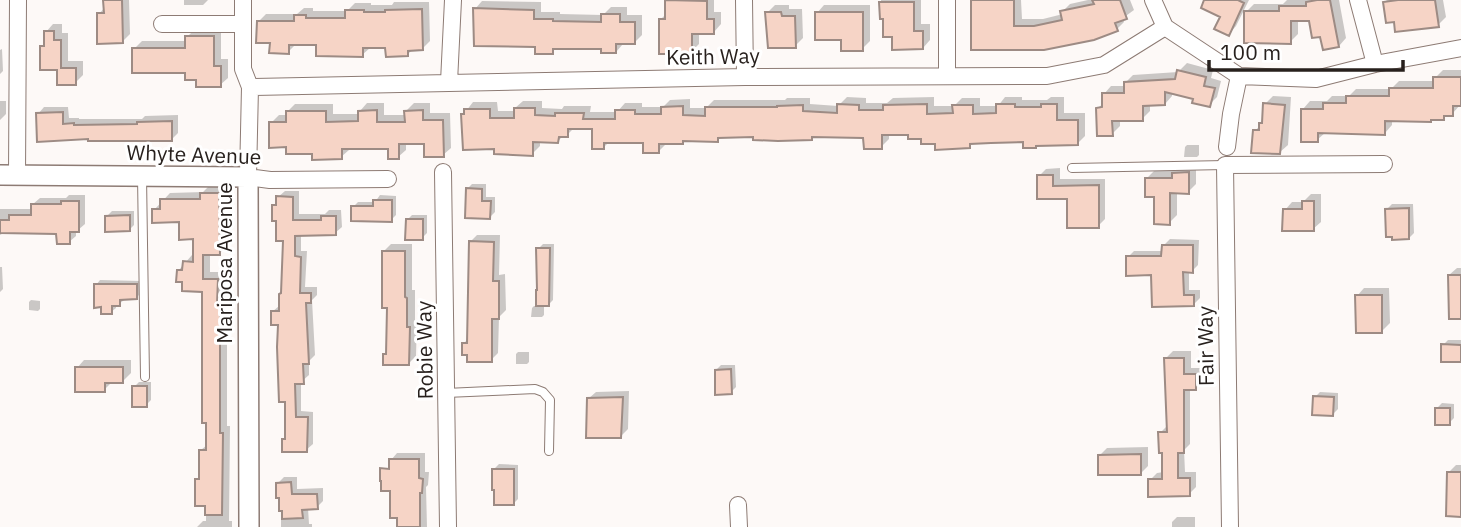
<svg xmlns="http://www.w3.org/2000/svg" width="1461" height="527" font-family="'IBM Plex Sans',sans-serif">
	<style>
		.shadow { fill: #0003 }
		.building { fill: #f6d4c6; stroke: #9d8b84; stroke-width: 2 }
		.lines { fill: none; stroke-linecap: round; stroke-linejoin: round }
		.service-casing { stroke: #8d7b74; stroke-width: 10 }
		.minor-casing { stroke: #8d7b74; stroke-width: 18 }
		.tertiary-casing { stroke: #8d7b74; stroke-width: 22 }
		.service { stroke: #fff; stroke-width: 8 }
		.minor { stroke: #fff; stroke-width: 16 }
		.tertiary { stroke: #fff; stroke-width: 19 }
		.labels { text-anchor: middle; stroke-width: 6; stroke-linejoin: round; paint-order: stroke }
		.street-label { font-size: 21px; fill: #27201d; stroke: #fff }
	</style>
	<rect width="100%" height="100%" fill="#fdf9f7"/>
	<path class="shadow" d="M105,0h24l1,34 -8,8 -23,-28 6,-7z
		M184,0h24l-5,5h-19z
		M667,0h47v12h7v12l-7,8h-15v12l-8,8 -31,-32 7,-7z
		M881,0h40v24h9v16l-7,8 -29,-13 -9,-18h-4z
		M972,0h49l1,19h21l20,-5 -1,-2 8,-8 18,-4h42l4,10 -11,8 1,4 -7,7 -73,19z
		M1206,0h43l-13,26 -7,8 -7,-18z
		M1287,0h52l7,38 -7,8 -17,-11 -11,-16h-13v15l-8,8 -44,-30 8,-8h29z
		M1387,0h56l3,17 -8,8 -43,-4 -10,-19z
		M482,1l59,1v10h19v2l43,1 8,-8h16v8h15v20l-8,8 -11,1 -7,8 -13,-4 -46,-1 -5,5 -16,-6 -61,-37z
		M394,2h35l1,39 -8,8h-9l-6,6 -20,-9 -17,2 -8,7 -45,-12h-20l-9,9 -17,-11 -12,-20 7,-7h31l7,-6h9v3h34l8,-8h16v2h21z
		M775,5h14v4h13l1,29 -8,8 -28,-33z
		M824,5h46v36l-8,8 -19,-11 -26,-25z
		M53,24h9v9h6v28h15v14l-8,8 -17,-15 -17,-21 5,-5v-10z
		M195,29h26v30h7v19l-8,7 -22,-7 -64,-29 8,-8h45v-4z
		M2,49l1,22 -3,3v-24z
		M1187,63l26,7 -2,8 10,3 -4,16 -8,8 -13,-7 -24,-6v4l-7,8h-15v7l-8,8h-22v7l-8,8 -14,-26 6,-5v-9l7,-8h15l-1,-3 8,-8 45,-3z
		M1443,70h18v34l-9,10h-5l-3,4 -52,1v6l-7,8 -59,-1 -9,8 -14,-31 7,-8h17l5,-5h17l7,-7h35l8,-8h36v-3z
		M1273,96l18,1 -3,48 -8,7 -25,-21 9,-10 1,-17z
		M847,97l19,1v5h21l6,-5 41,-1v9h20l8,-8h18v8h18l7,-9h17v3h25l4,-3h13v16h21v23l-8,8h-39l-2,3 -11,-7 -52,2 -4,4 -32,-3 -27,-10 -21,1v5l-8,8 -16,-11 -50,-1 -3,3 -57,-2h-34l-4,4 -31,-1 -3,3 -16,1 -8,8 -14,-10h-35l-6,6 -11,-20h-18l-8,8h-3l-6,6h-18v5l-8,8 -36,-7 -33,-32 10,-13h24l1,9h17v-3l8,-7h19v7l20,1 2,-3h27l-1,6h27l8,-9h17v4h21l7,-7 20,-1v9h16l8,-8h71l2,-2h23v6l28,2z
		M0,101h6v13l-6,6z
		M367,103h17v12h22v-4l8,-8h16v10h20l1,35 -8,7 -17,-13h-20v8l-8,7 -8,-9 -41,-1v3l-8,7 -53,-11 -17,-23 8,-8h8v-3l8,-8h38v10h27v-3z
		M44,107h24l1,11h10v1h63l3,-3 33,-1v18l-6,6 -83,1 -51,-26z
		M1187,145h12v10l-2,2h-13l1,-10z
		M1181,165h15v19l-8,8h-11v23l-8,8 -22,-45 7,-7h22z
		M1060,168v11h45v40l-7,7 -30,-29 -29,-21 7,-7z
		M472,184h14v13h9v15l-5,5 -23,-28z
		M209,186h17l1,59 -7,8h-10v19h14v25h3v129h3l-1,95h3v6h-35l6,-6h3v-17l-9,-24 4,-4v-26l7,-6 -4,-154 -20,-10 -6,-9 14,-16h3v-17l-14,-18 -27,-10 16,-17 33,-1z
		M285,191h14v23h26l4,-4h12l1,17 -7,6 -34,1v17h6l-2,36h12v8l-5,5 3,55 -6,6v14l-8,7v29l12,1v32l-7,6 -22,-10 3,-3v-37l-7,-77 -8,-11 7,-6 4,-15 2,-52 -11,-33 4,-4v-5z
		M1311,194h10v28l-8,7 -28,-19 7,-8h11z
		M69,195h16v29l-7,6h-2v6l-7,6 -11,-10h-52l-6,3v-26h33v-5l7,-6h26z
		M380,195l16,1v19l-5,5 -38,-13 5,-5h17z
		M1392,204h21l1,29 -5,5 -22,-29z
		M112,211h22v14l-5,5 -22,-14z
		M412,215h15v18l-5,5 -15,-18z
		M477,235h23l-1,40 6,-1 1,36 -7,7 -1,36 -7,7 -27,-17 5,-5 1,-96z
		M1170,239l29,1 -1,25 -6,6h-3v19h11v8l-6,6 -41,-30 -25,-17 6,-6h29v-5z
		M391,244h21v46h3v30h2l-1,36 -7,7 -24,-8 3,-3 1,-45 -6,-55z
		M543,244h11l-1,56 -5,5h-4v10l-2,2h-11l1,-9 2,-2h4v-57z
		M0,267h2l1,22 -3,3z
		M1457,268h4v49l-12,-42z
		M100,280l41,1v12l-4,4 -13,3 -5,4h-3v4l-5,4 -15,-27z
		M1364,288h25l1,35 -8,8 -25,-35z
		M31,300l9,1v8l-2,2 -9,-1v-8z
		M1448,340h13v20l-18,-15z
		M1173,351h18v17h11v14l-7,7h-5v55l-6,6 1,22h11v15l-7,7 -39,-14 7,-7 7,-1 -4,-39 8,-8 -2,-67z
		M518,352h11v10l-2,2h-11v-10z
		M84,360h47v13l-8,8 -11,1 -8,8 -27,-22z
		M721,365h14l1,22 -5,5 -15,-22z
		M139,382h12v18l-5,5 -12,-18z
		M629,391l-1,38 -7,7 -33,-37 8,-7z
		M1320,392l18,1v16l-5,5 -18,-17z
		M1442,403l12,1v14l-5,5 -12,-15z
		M1148,447v19l-7,7 -41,-18 7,-7z
		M397,453h28v19h4l-1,13 -2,2 1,40h-22l-14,-67z
		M499,464l19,1v34l-5,5 -19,-35z
		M1456,465h5v50l-13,-42z
		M284,477h13v12l26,-1v13l-6,6 -9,1 1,16h3v3h-31v-31l-4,-12z
		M1177,517h18v10h-23v-5z"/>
	<path class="building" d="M103,0h19l1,43 -26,1v-31h7z
		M665,0l42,1v18h7v15h-22v20h-33v-35h6z
		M971,0h43v26h20l28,-6 -2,-9 34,-7 -2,-4h28l7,19 -12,4 3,8 -24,9 -50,10h-73z
		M1204,0h34l6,3 -15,33 -15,-7 6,-12 -19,-9z
		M1317,0h13l9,47 -16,3 -3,-13 -8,1 -3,-17h-18v23l-47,-1v-32h35v-5h27v-4z
		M1398,0h37l4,27 -44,5 -1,-10 -8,1 -3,-21z
		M879,2h35v29h9v18l-31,1v-13h-9v-18h-3z
		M473,8l61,2v9h19v2l48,1v-8h19v8h15v22h-19v9h-15v-4h-48v5h-18v-7l-61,-1z
		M422,9l1,41 -15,1v5l-22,1 -1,-9h-22v9l-47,-1v-11h-27v9l-20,-1 1,-10h-14l1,-22h37v-6h12v3h39v-8h19v2h21v-2z
		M765,12h16l1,4h13l1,32h-28z
		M815,12h48v39h-22v-11h-26z
		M44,31h10v9h7v28h15v17h-19v-15h-17v-24h4z
		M185,36h29v30h7v21h-25v-7h-11v-7h-53v-25h53z
		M1177,70l29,7 -2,9 11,2 -5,19 -18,-4 1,-4 -28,-7v13l-22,1v15h-31l1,15h-16l-1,-28 6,-1v-14h22v-11l51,-3z
		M1433,77h28v29h-8v10h-9v4h-13v2l-46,-1v14l-67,-2v9h-17v-33h22v-6h23v-7h43v-8h44z
		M1263,103l22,2 -5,49 -29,-1 2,-23h6v-7h3z
		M837,104l22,1v5h24v-5l44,-1v10l26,-1 -1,-8h21v9l23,-1v-9h19v3h26v-3h16v16h21v25l-42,1v2h-13v-6l-32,1 -21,1v4l-35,2v-6h-14v-5h-13v-4h-26v14h-18l-1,-11 -51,-1v3l-34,1 -25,-1v-3l-35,1v4l-35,-1v3h-24v9h-16v-10h-39v6h-12v-20h-24v8h-9l-1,6 -25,-1v14l-39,-2v-5l-31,1 -2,-36h3v-5h26v9h24v-10h21v7l20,1v-3h29l-1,6h32v-9h20v4h26v-7l22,-1v9l22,1v-9h72v-1l26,-1v6l34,2z
		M377,110v12h28l-1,-11 19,-1v10h20l1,37h-20v-13h-25v15h-11v-10h-46v10l-30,1v-6h-26v-7l-17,1v-26h17v-11h40v11l32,-1v-10z
		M63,112v12l11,-1v2l63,-1v-2l35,-1v20h-84v-2l-51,3 -1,-29z
		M1189,172v22l-19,-1v32l-16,-1v-27h-9v-19h27v-5z
		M1037,175h16v11l46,-1v43h-32v-29h-30z
		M466,188l16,1v12h9l-1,18 -25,-1z
		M200,193h19l1,62h-17v24h15l-1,25h3v129h3l-1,82h-17v-9h-10v-27h4v-29h7v-27h-4v-131l-20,-1v-9h-6l1,-12h5l1,-9 10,1v-23l-14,1v-18l-27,1v-14h8v-10h40z
		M276,196l17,1v23h28v-4h15v19l-41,1v20l6,1 -1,36h11v10h-5l3,61h-6l1,20h-9l1,33h12l-1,35h-25v-13h3v-37h-6l-2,-55 1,-22h-7v-14h8v-17l2,-1 2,-52h-7v-20h-4v-16h4z
		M373,200h19v22l-41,-1v-15h22z
		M61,201h18v31h-9v12h-13l-1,-10 -56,-1v-13h9v-5h22v-11h30z
		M1302,201h12v30h-32l1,-22h19z
		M1409,208v31l-17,1v-3h-6l-1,-28z
		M130,215v16l-25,1v-16z
		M406,219h17v21h-18z
		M469,241l25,1 -1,39h6v38h-7v43h-25v-7h-5v-12h5z
		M1162,245h31v28l-10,-1 1,23h10v11l-42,1 -1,-32 -25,1v-20h35z
		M536,248h14l-1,58h-13v-16h1z
		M382,251h23v46l2,1v29h3l-1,38h-26v-11h3l1,-46h-5z
		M1448,275h13v44h-12z
		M94,284h43v15l-17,1v6h-8v8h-11v-7l-7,1z
		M1355,295h27v38h-26z
		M1441,344l20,1v17h-20z
		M1164,358h20v16h12v16h-12v63h-6v25h12v18l-42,1v-18h14v-26h-3l-1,-21h9z
		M75,367h48v16h-18v9h-30z
		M731,369l1,25 -17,1v-25z
		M132,386h15v21h-15z
		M1313,396l21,1 -1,19 -21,-1z
		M623,397l-2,41h-35l1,-40z
		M1435,408h15v17h-15z
		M1141,454v21h-43v-20z
		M389,459h30v19l4,1 -1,14h-2v34h-23v-9h-7v-27h-9v-10h-1v-13l9,1z
		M492,469h22v36h-20v-15h-2z
		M1447,472h14v45l-15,-1z
		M291,482l1,12h25l1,15 -16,1 1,8 -21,1v-8h-3v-13h-3v-15z"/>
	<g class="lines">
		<g class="service-casing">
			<path id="service" d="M1072,168l153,-3
				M142,176l3,201
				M446,393l89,-4 8,3 7,8 -1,51"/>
		</g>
		<g class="minor-casing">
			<path id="minor" d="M243,0v69l7,18 -2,90 22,3 118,-1
				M744,0l1,77
				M947,0v76
				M1153,0l12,27 74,49 77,3 59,-15 86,-16
				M1358,0l17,64
				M162,24h81
				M449,82l4,-82
				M250,87l495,-10 302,-1 57,-11 61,-38
				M1227,147l4,-33 8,-38
				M443,172l5,355
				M17,175l1,-175
				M738,505l1,22
				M1230,527l-5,-362 159,-1"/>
		</g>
		<g class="tertiary-casing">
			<path id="tertiary" d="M0,175l248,2 1,350"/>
		</g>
		<use href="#service" class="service"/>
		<use href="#minor" class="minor"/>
		<use href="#tertiary" class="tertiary"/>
	</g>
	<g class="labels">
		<g class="street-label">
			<text transform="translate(713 57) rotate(-1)" y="7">Keith Way</text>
			<text transform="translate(194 155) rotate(2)" y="7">Whyte Avenue</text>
			<text transform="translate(225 263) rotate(-90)" y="7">Mariposa Avenue</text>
			<text transform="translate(1206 346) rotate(-91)" y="7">Fair Way</text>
			<text transform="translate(425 350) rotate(-91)" y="7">Robie Way</text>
		</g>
	</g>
	<path d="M1209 60v10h194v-10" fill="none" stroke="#27201d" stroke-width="3.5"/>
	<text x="1220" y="60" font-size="21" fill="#27201d" stroke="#ffffff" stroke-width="5" paint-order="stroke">100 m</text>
</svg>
